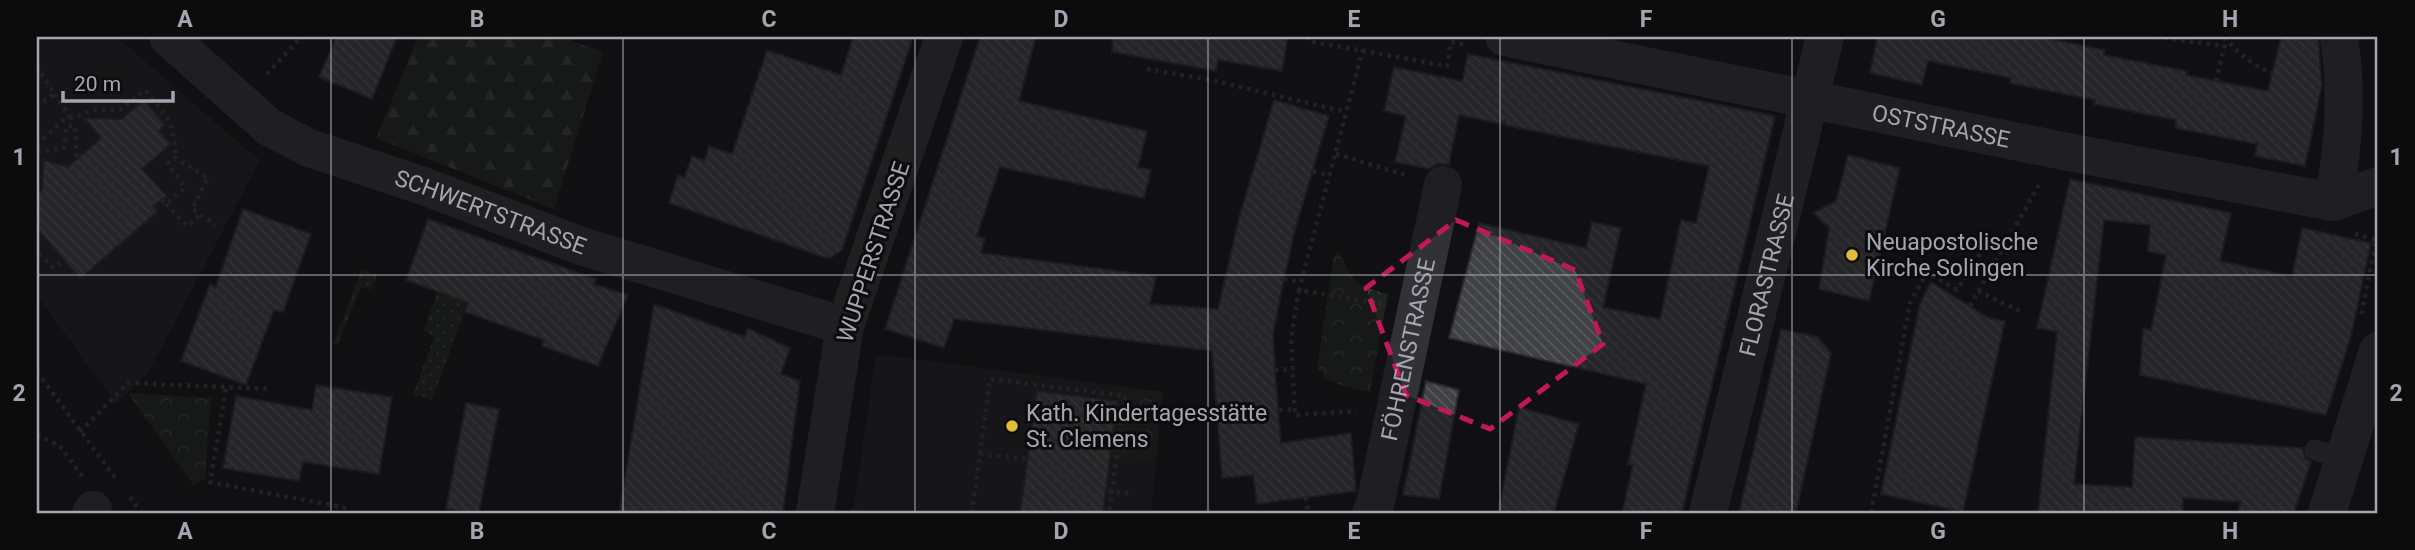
<svg xmlns="http://www.w3.org/2000/svg" width="2415" height="550" font-family="Roboto,sans-serif">
	<style>
		.built { fill: #1d1d1f }
		.grass { fill: url(#grass-dots) }
		.forest { fill: url(#forest-firs) }
		.park { fill: url(#park-crowns) }
		.building { fill: url(#building-back-hatch); stroke: #2b2b2e; stroke-width: 2 }
		.lines { fill: none; stroke-linecap: round; stroke-linejoin: round }
		.path { stroke: #38393d; stroke-width: 4.5; stroke-dasharray: 3.5 5; stroke-linecap: butt }
		.service { stroke: #323236; stroke-width: 21 }
		.minor { stroke: #323236; stroke-width: 38 }
		.tertiary { stroke: #323236; stroke-width: 38 }
		.marked { fill: none; stroke: #c2185b; stroke-width: 5; stroke-dasharray: 14 9; stroke-linejoin: round }
		.grid { fill: none; stroke: #a3a6b1; stroke-width: 2; stroke-opacity: 0.55 }
		.poi-dot { fill: #e2bb38; stroke: #0c0c0d; stroke-width: 2.5 }
		.labels { text-anchor: middle; stroke-width: 6; stroke-linejoin: round; paint-order: stroke }
		.street-label { font-size: 23px; fill: #a3a6b1; stroke: #0c0c0d }
		.poi-label { font-size: 23px; fill: #a3a6b1; stroke: #0c0c0d; text-anchor: start }
		.neatline { fill: none; stroke: #a3a6b1; stroke-width: 2.5 }
		.grid-label { font-size: 23px; text-anchor: middle; font-weight: bold; fill: #a3a6b1 }
	</style>
	<defs>
		<pattern id="grass-dots" width="8" height="8" patternUnits="userSpaceOnUse" patternTransform="scale(1.75)"><rect width="8" height="8" fill="#1d241e"/><path d="M2 2h.1M6 6h.1" fill="none" stroke="#3b413c" stroke-width="1.8" stroke-linecap="round"/></pattern>
		<pattern id="forest-firs" width="22" height="20" patternUnits="userSpaceOnUse" patternTransform="scale(1.75)"><rect width="22" height="20" fill="#1d241e"/><path d="M5 1l3.5 6h-7zM16 11l3.5 6h-7z" fill="#3b413c"/></pattern>
		<pattern id="park-crowns" width="20" height="18" patternUnits="userSpaceOnUse" patternTransform="scale(1.75)"><rect width="20" height="18" fill="#1d241e"/><path d="M2 6a3 3 0 1 1 6 0M12 15a3 3 0 1 1 6 0" fill="none" stroke="#3b413c"/></pattern>
		<pattern id="building-back-hatch" width="6" height="6" patternUnits="userSpaceOnUse" patternTransform="scale(1.75)"><rect width="6" height="6" fill="#404145"/><path d="M-1 5l2 2M0 0l6 6M5-1l2 2" fill="none" stroke="#58595d"/></pattern>
	</defs>
	<rect width="100%" height="100%" fill="#111012"/>
	<path class="built" d="M37,37h80l117,102 26,21 -112,213 -32,31 -79,-109z
		M876,354l287,38 -12,121h-298z"/>
	<path class="grass" d="M361,270l17,5 -7,15 -10,-3 -24,59 -4,-1z
		M437,292l31,11 -36,97 -19,-5 21,-58 -10,-7z"/>
	<path class="forest" d="M418,37h155l-1,4 31,11 -49,157 -178,-71z"/>
	<path class="park" d="M1339,252c16,32 15,33 49,42l-18,98c-19,-5 -46,-7 -53,-26l17,-110z
		M1119,388l44,4 -8,69 -44,-5z
		M128,393l83,5 -6,80 -11,8z"/>
	<path class="building" d="M336,37h61l-25,62 -53,-22z
		M853,37h60l-71,213 -12,8 -7,-1 -154,-54 9,-28 6,3 8,-22 12,5 5,-15 23,8 35,-104 74,25z
		M980,37h56l-17,64 128,30 -9,36 13,3 -7,28 -144,-31 -23,69 8,2 -4,15 175,23 -6,28 68,5 21,-91 35,-118 55,16 -34,114 -11,49 -11,55 2,36 6,73 70,-10 5,58 -99,13 -4,-29 -31,3 -10,-127 -258,-32 -10,29 -59,-19z
		M1113,37h175l-6,34 -64,-11 -2,11 -104,-19z
		M1877,37h164l64,13 -1,5 83,16 -1,4 82,16 13,-54h37l4,48 -17,81 -50,-10 2,-12 -82,-16 1,-8 -82,-16 1,-4 -85,-17 1,-5 -83,-17 -6,24 -52,-12z
		M1468,54l307,62 -93,397h-60l11,-48 -5,-1 18,-80 -197,-46 30,-115 107,25 6,-26 29,6 -18,79 57,12 21,-99 15,3 13,-57 -205,-41 1,-5 -4,4 -42,-9 -10,49h-12l-8,5 -34,-7 11,-46 -22,-5 10,-44 68,14z
		M144,100l21,25 -6,6 12,13 -29,25 25,27 -14,10 5,5 -78,68 -43,-51v-33l5,-5 2,-30 24,7 33,-29 -17,-20 37,1z
		M1848,155l52,13 -31,133 -50,-12 10,-61 -16,-15 23,-12z
		M2070,179l161,34 -11,48 72,15 10,-48 69,15 -20,93 -25,79 -186,-40 3,-47 8,2 15,-75 -18,-4 2,-26 -46,-5 -30,264 58,3 3,-50 167,11 3,10 6,4 -17,51h-57l4,-11 -58,-4v15h-145l19,-181 -20,-4z
		M243,209l68,25 -28,78 -9,-2 -28,75 -65,-24 29,-77 5,4z
		M428,219l168,60 -2,5 34,11 -30,71 -56,-20 2,-6 -79,-28 3,-9 -62,-23z
		M1931,282l58,36 16,3 -42,191 -82,-18 39,-191z
		M654,304l91,33 2,-9 43,20 -9,26 19,7 -17,132h-164z
		M1781,329l37,8 13,16 -35,160h-57z
		M1426,381l33,9 -20,109 -36,-4z
		M316,385l76,12 -13,77 -76,-12 -4,19 -76,-13 13,-72 76,14z
		M1037,391l80,10 -14,112h-83z
		M466,403l33,6 -20,104 -33,-4z
		M1519,407l60,17 -25,89h-56z"/>
	<g class="lines">
		<path class="path" d="M1309,37l-1,4 139,25 4,-24 17,3
			M2156,37l68,9
			M2226,37l-1,2c15,15 27,26 47,34
			M2289,37l13,2
			M1363,49l-64,241 82,14
			M37,66l17,28 -17,12
			M1147,69l64,11 135,32
			M267,74l34,-37
			M2216,81l9,-37
			M54,94l17,24
			M37,145l25,-24 31,-11h27l25,-20c23,28 29,31 31,69
			M37,152l27,-4 3,-22h8l2,33
			M1336,154l73,22
			M1313,171l17,5
			M162,200l4,4 19,-16 -17,-25 7,-5 33,20 -16,31 24,16
			M166,204l21,22 14,-12
			M2355,234l21,6 -15,77
			M37,245l3,9 14,14 9,-8
			M1284,279l17,3
			M1299,290l-8,48 4,77 62,-4
			M1978,291l46,22
			M1970,306l69,-121
			M1275,370l18,-1
			M37,372l79,107
			M226,389l-16,93 137,26
			M1279,410l16,-1
			M80,432l48,-49 143,6
			M37,435l23,11 22,30
			M980,454l49,5
			M1108,491l24,3
			M130,497l12,16
			M1306,497l2,16
			M851,511l18,2
			M972,513l18,-134 135,17 -16,117
			M1871,513l39,-210 17,-31 30,18 31,-48 14,8"/>
		<path class="service" d="M2315,450l29,9"/>
		<g class="minor">
			<path d="M2333,202c11,-56 15,-109 6,-165"/>
			<path d="M91,513l2,-3"/>
			<path d="M815,513l30,-187"/>
			<path id="s1" d="M1371,513l4,-8 68,-320"/>
			<path id="s2" d="M1708,513l117,-476"/>
			<path d="M2327,513l51,-162"/>
		</g>
		<g class="tertiary">
			<path id="s3" d="M168,37l101,90 40,21 117,39 158,60 261,79 99,-289"/>
			<path id="s4" d="M1504,37l559,114 270,51 45,-16"/>
		</g>
	</g>
	<path d="M0 0H2415V550H0ZM1456,220l119,50 28,74 -113,85 -84,-34 -40,-107z" fill="#111012" fill-opacity=".55" fill-rule="evenodd"/>
	<path class="marked" d="M1456,220l119,50 28,74 -113,85 -84,-34 -40,-107z"/>
	<path class="grid" d="M331,37v476M623,37v476M915,37v476M1208,37v476M1500,37v476M1792,37v476M2084,37v476M37,275h2341"/>
	<g class="poi-dot">
		<circle cx="1852" cy="255" r="7"/>
		<circle cx="1012" cy="426" r="7"/>
	</g>
	<g class="labels">
		<g class="street-label">
			<text dy="8" stroke="none"><textPath href="#s4" startOffset="446">OSTSTRASSE</textPath></text>
			<text dy="8" stroke="none"><textPath href="#s3" startOffset="373">SCHWERTSTRASSE</textPath></text>
			<text transform="translate(873 252) rotate(-72)" y="8">WUPPERSTRASSE</text>
			<text dy="8" stroke="none"><textPath href="#s2" startOffset="245">FLORASTRASSE</textPath></text>
			<text dy="8" stroke="none"><textPath href="#s1" startOffset="168">FÖHRENSTRASSE</textPath></text>
		</g>
		<g class="poi-label">
			<text x="1866" y="250">Neuapostolische<tspan x="1866" dy="26">Kirche Solingen</tspan></text>
			<text x="1026" y="421">Kath. Kindertagesstätte<tspan x="1026" dy="26">St. Clemens</tspan></text>
		</g>
	</g>
	<rect width="2415" height="550" fill="none" stroke="#0c0c0d" stroke-width="77"/>
	<path d="M63 91v10h110v-10" fill="none" stroke="#a3a6b1" stroke-width="3.5"/>
	<text x="74" y="91" font-size="21" fill="#a3a6b1" stroke="#0c0c0d" stroke-width="5" paint-order="stroke">20 m</text>
	<rect x="38" y="38" width="2338" height="474" class="neatline"/>
	<g class="grid-label">
		<text x="185" y="27">A</text>
		<text x="477" y="27">B</text>
		<text x="769" y="27">C</text>
		<text x="1061" y="27">D</text>
		<text x="1354" y="27">E</text>
		<text x="1646" y="27">F</text>
		<text x="1938" y="27">G</text>
		<text x="2230" y="27">H</text>
		<text x="19" y="165">1</text>
		<text x="2396" y="165">1</text>
		<text x="19" y="401">2</text>
		<text x="2396" y="401">2</text>
		<text x="185" y="539">A</text>
		<text x="477" y="539">B</text>
		<text x="769" y="539">C</text>
		<text x="1061" y="539">D</text>
		<text x="1354" y="539">E</text>
		<text x="1646" y="539">F</text>
		<text x="1938" y="539">G</text>
		<text x="2230" y="539">H</text>
	</g>
</svg>
